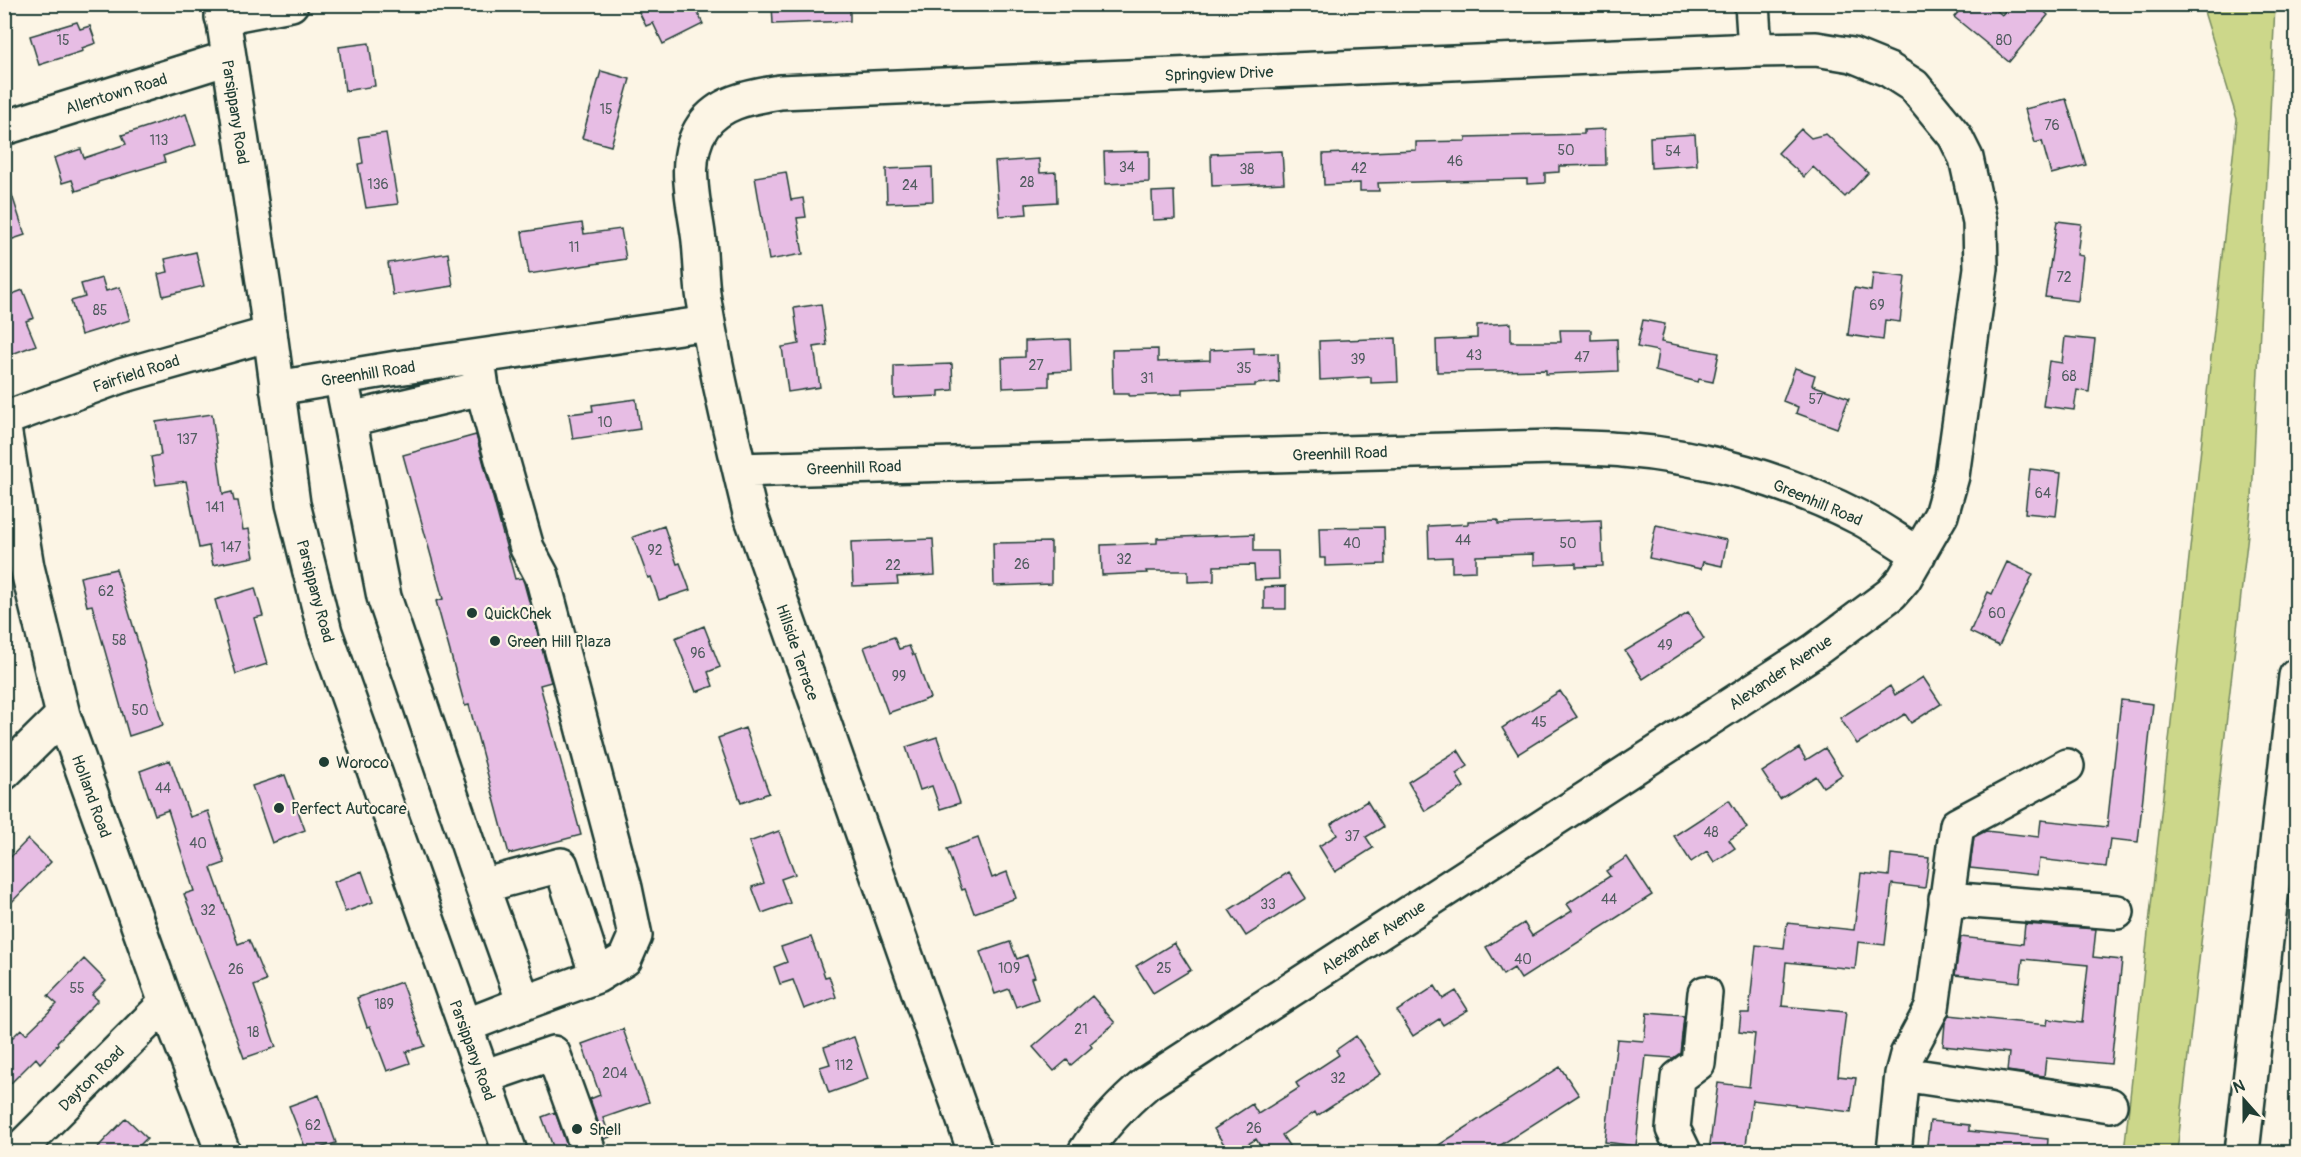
<svg xmlns="http://www.w3.org/2000/svg" width="2301" height="1157" font-family="Pangolin,sans-serif">
	<style>
		.green { fill: #ccd78a; stroke: #768a5f; stroke-width: 1.5 }
		.building { fill: #e7bde4; stroke: #1f3d34; stroke-width: 1.5 }
		.lines { fill: none; stroke-linecap: round; stroke-linejoin: round }
		.minor-casing { stroke: #1f3d34; stroke-width: 38 }
		.major-casing { stroke: #1f3d34; stroke-width: 38 }
		.highway-casing { stroke: #1f3d34; stroke-width: 38 }
		.minor { stroke: #fcf5e5; stroke-width: 33 }
		.major { stroke: #fcf5e5; stroke-width: 33 }
		.highway { stroke: #fcf5e5; stroke-width: 33 }
		.poi-dot { fill: #1f3d34; stroke: #fcf5e5; stroke-width: 2 }
		.labels { text-anchor: middle; stroke-width: 4.5; stroke-linejoin: round; paint-order: stroke }
		.number-label { font-size: 14px; fill: #515d60 }
		.street-label { font-size: 16px; fill: #1f3d34; stroke: #fcf5e5 }
		.poi-label { font-size: 16px; fill: #1f3d34; stroke: #fcf5e5; text-anchor: start }
	</style>
	<rect width="100%" height="100%" fill="#fcf5e5"/>
	<filter id="ink" filterUnits="userSpaceOnUse"><feTurbulence type="fractalNoise" baseFrequency=".0167" numOctaves="2"/><feDisplacementMap in="SourceGraphic" scale="12" xChannelSelector="R" yChannelSelector="G"/><feConvolveMatrix kernelMatrix="1 2 1 2 8 2 1 2 1" color-interpolation-filters="sRGB"/></filter>
	<g filter="url(#ink)">
		<path class="green" d="M2202,5h73l-23,494 -75,653h-53l113,-1033z"/>
		<path class="building" d="M635,4h60l-1,1 9,19 -40,20 -10,-21 -7,3z
			M772,4h78v17l-77,3z
			M1965,4h24l13,11 8,-11h26l12,11 -39,47 -55,-45z
			M77,22l3,7 10,-3 6,17 -14,5 1,3 -44,14 -9,-29z
			M369,43l6,43 -30,5 -6,-44z
			M601,71l29,8 -19,67 -29,-8z
			M2066,99l20,66 -35,9 -9,-33 -7,2 -10,-34z
			M186,114l10,31 -33,11 2,6 -67,20v2l-22,7 -4,-11 -10,3 -8,-25 27,-9 3,9 42,-14 -4,-9z
			M1605,129l1,36 -47,1v6l-14,1v10l-18,1v-5l-149,4 1,8h-19v-8l-36,2 -1,-31 93,-4v-8l50,-1v-4l118,-3v-4z
			M1801,129l10,9 15,-4 42,39 -23,24 -32,-30 -9,10 -26,-24z
			M386,133l12,71 -32,4 -8,-44 5,-1 -4,-26z
			M1695,134l2,31 -46,3 -1,-31z
			M1149,151v31l-44,2 -1,-32z
			M1282,151l2,32 -72,3 -1,-32z
			M1039,159l1,14 16,-1 1,30 -31,2 1,10 -28,2 -4,-54z
			M932,167l1,34 -46,2 -1,-34z
			M786,172l5,28 12,-2 3,19 -9,1 6,36 -34,6 -14,-83z
			M4,183h4l17,52 -21,7z
			M1174,191l1,28 -22,1 -1,-28z
			M2057,221l24,3 -4,31 6,1 -5,45 -33,-4z
			M582,223l2,11 37,-5 5,30 -97,15 -7,-42z
			M196,252l8,34 -41,10 -5,-22 10,-2 -3,-13z
			M448,253l5,33 -60,9 -5,-32z
			M1873,273l32,4 -5,45 -15,-2 -2,20 -35,-5 6,-47 17,3z
			M102,278l4,13 14,-4 10,33 -49,15 -10,-34 14,-4 -4,-13z
			M23,290l11,28 -8,3 10,24 -32,12v-60z
			M821,304l6,41 -13,2 6,40 -32,5 -6,-45 17,-3 -5,-36z
			M1643,320l22,4 -4,18 58,11 -6,29 -14,-3 -1,3 -43,-11 3,-20 -21,-4z
			M1511,323v19h50l-1,-12h31v10l26,-1 1,32 -72,3v-4l-109,2 -1,-32 41,-2v-13z
			M2065,337l30,3 -6,52 -12,-2 -3,20 -31,-4 6,-45 13,2z
			M1396,338l2,44 -27,1v-6l-51,3 -1,-39z
			M1070,339l1,32 -22,1v14l-46,2 -1,-30 23,-1v-16z
			M1254,348v6l24,-1 1,29 -24,2v2l-73,3v5l-53,2v-2h-16l-1,-44 46,-1v13l52,-2v-10z
			M952,364l1,26 -14,1v5l-45,2v-32z
			M1795,368l20,7 -3,10 37,13 -12,30 -41,-15 2,-6 -15,-6z
			M636,399l4,30 -67,10 -4,-25 24,-3 -1,-6z
			M212,414l11,80 9,-2 2,9h4l5,29 6,-1 5,28 -41,8 -4,-19 -10,2 -13,-67 -30,4 -5,-28 10,-2 -5,-33z
			M476,435l39,144 7,-1 2,5 27,99 -11,3 41,150 -72,19 -40,-149 -4,1 -29,-105 7,-2 -40,-144z
			M2030,469l31,4 -5,43 -31,-3z
			M1498,520v4l103,-4 2,46 -27,1v-4l-42,2v-11l-58,2v15l-24,1v-15l-23,1 -1,-32 40,-2v-3z
			M1656,525l71,15 -5,26 -19,-4 -2,7 -52,-11z
			M664,526l13,38 3,-1 10,27 -31,10 -8,-23 -3,1 -15,-41z
			M1384,527l1,37 -60,2v-8h-5l-1,-30z
			M1254,534v17h24l1,28 -24,1 -1,-15 -40,1v15l-26,1v-11h-42l1,2 -45,2 -1,-30 56,-2v-5z
			M933,539l2,36 -38,2 1,7 -45,2 -2,-44z
			M1051,542v42l-57,2 -1,-43z
			M2007,562l26,12 -34,72 -29,-14 18,-40 4,2z
			M116,569l47,156 -34,11 -37,-131 -5,1 -7,-29z
			M1286,586v23h-22v-22z
			M255,588l8,28 -9,2 13,46 -31,10 -21,-74z
			M1688,613l16,26 -61,40 -18,-28z
			M704,626l16,41 -12,5 5,14 -17,6 -21,-54z
			M894,637l5,12 10,-3 4,9h2l15,43 -42,15 -24,-66z
			M1923,677l18,27 -30,19 -6,-9 -48,30 -17,-26 50,-32 5,9z
			M1560,691l17,26 -59,37 -16,-26z
			M2121,700l32,4 -15,138 -28,-3 -4,28 -67,-8 -2,16 -67,-7 4,-31 12,-6 53,6 2,-17 66,7z
			M745,728l24,65 -28,10 -23,-65z
			M937,737l23,66 -20,6 -8,-23 -12,4 -14,-43z
			M1799,748l7,12 19,-12 17,27 -19,12 -7,-11 -36,23 -18,-27z
			M1458,750l10,16 -12,8 8,13 -39,24 -17,-29z
			M170,760l20,57 18,-6 17,52 -14,5 27,76 11,-4 17,41 -12,5 22,61 -32,11 -15,-41 1,-1 -46,-122 10,-3 -26,-81 -13,5 -15,-44z
			M285,775l20,55 -33,13 -20,-57z
			M1729,800l18,28 -18,12 6,8 -21,14 -7,-11 -16,11 -17,-26z
			M1367,801l16,26 -17,10 7,11 -38,24 -16,-26 18,-11 -6,-11z
			M779,831l16,43 -14,5 9,24 -28,10 -10,-26 12,-4 -15,-41z
			M978,838l14,40 15,-6 9,26 -42,15 -9,-24 -3,1 -15,-41z
			M28,839l23,23 -47,48v-46z
			M1891,854l38,4 -4,30 -33,-4 -7,61 -27,-3 -3,27 -69,-7 -4,44 64,6 -8,64 18,2 -5,34 -99,-12 -7,52h-36l9,-69 31,4 6,-53 -16,-2 2,-19h8l7,-68 28,3 3,-25 67,7 7,-57 28,3z
			M1627,857l25,38 -131,84 -7,-11 -11,7 -17,-28 38,-24 8,13 40,-25 -5,-7 43,-28 -4,-5z
			M362,871l11,31 -28,10 -11,-30z
			M1289,872l17,26 -60,38 -17,-26z
			M2025,924l71,5 -3,28 29,3 -11,104 -65,-6 -2,18 -37,-5 2,-18 -66,-7 2,-23 4,-8 98,10 1,-6 34,4 6,-58 -65,-6 -3,23 -65,-7 6,-38 62,7z
			M811,937l14,40 4,-1 7,21 -32,12 -11,-29 -13,4 -6,-17 13,-5 -6,-15z
			M1010,942l7,17 10,-4 8,22 -4,1 7,21 -22,8 -7,-18 -14,5 -15,-42z
			M1174,943l17,27 -38,23 -17,-27z
			M84,959l22,22 -14,14 6,5 -41,42 1,2 -18,19 -4,-5 -32,32v-44l17,-17 5,5 31,-30 -9,-8z
			M401,982l24,64 -19,6 4,11 -23,8 -17,-45 -3,1 -10,-29z
			M1435,986l8,13 13,-8 12,19 -25,15 -4,-6 -26,17 -16,-25z
			M1092,996l23,27 -25,21 2,3 -21,18 -4,-5 -13,11 -21,-24z
			M1647,1013l37,3 -4,37 -7,5 -27,-2 -10,90 -31,-4 12,-103 27,2z
			M623,1029l26,73 -46,16 7,19 -6,2 -14,-40 10,-4 -18,-51z
			M1356,1036l25,38 -64,42 -2,-4 -33,23 11,17h-29l-8,-13 -21,13h-6l-15,-23 38,-25 6,10 41,-26 -3,-5 43,-28 -3,-5z
			M854,1037l14,42 -39,14 -9,-26 10,-3 -6,-17z
			M1560,1067l19,28 -89,57h-62z
			M319,1095l17,48 -29,9 -18,-46z
			M555,1112l14,40h-14l-13,-35z
			M126,1118l21,20 -14,14h-40z
			M1930,1121l39,4v6l79,8 -1,13h-121z"/>
		<g class="lines">
			<g class="minor-casing">
				<path id="minor" d="M1752,4l3,46
					M222,17l69,-13
					M4,128l224,-70
					M341,377l43,220 98,289 42,117 -59,23
					M277,388l120,-20 311,-45
					M482,388l45,160 15,28 83,312 10,48 -10,23 -28,17 -73,27
					M4,419l117,-43 149,-42
					M350,419l132,-31 -3,-21
					M4,428l23,139 36,148 103,288 57,149
					M740,470l815,-23c23,1 46,1 68,3 81,6 166,31 237,68 21,11 40,25 59,36
					M4,773l59,-58
					M482,886l79,-21 36,111
					M1946,899l171,13
					M1902,1074l208,31
					M483,1077l70,-24 36,99
					M17,1152l149,-149
					M975,1152l-225,-639c-17,-70 -34,-141 -46,-213 -3,-19 -3,-39 -5,-59 -4,-36 -19,-82 4,-115 17,-25 49,-29 77,-34l975,-42 61,-1 36,6 37,15 25,16 41,50 11,22 14,64 1,46 -29,208 -11,39 -37,64 -13,15 -77,57 -667,432c-25,21 -45,42 -62,69
					M1684,1152l-11,-23 5,-51 20,-15 7,-70
					M1894,1152l8,-78 5,-19 25,-47 25,-183 110,-59"/>
			</g>
			<g class="major-casing">
				<path id="major" d="M221,4l43,284 29,216 32,128 185,520"/>
			</g>
			<g class="highway-casing">
				<path id="highway" d="M2242,1152l54,-476"/>
			</g>
			<use href="#minor" class="minor"/>
			<use href="#major" class="major"/>
			<use href="#highway" class="highway"/>
		</g>
	</g>
	<g class="poi-dot">
		<circle cx="472" cy="613" r="6"/>
		<circle cx="495" cy="641" r="6"/>
		<circle cx="324" cy="762" r="6"/>
		<circle cx="279" cy="808" r="6"/>
		<circle cx="577" cy="1129" r="6"/>
	</g>
	<g class="labels">
		<g class="number-label">
			<text x="63" y="45">15</text>
			<text x="2004" y="45">80</text>
			<text x="606" y="114">15</text>
			<text x="2052" y="130">76</text>
			<text x="159" y="145">113</text>
			<text x="1566" y="155">50</text>
			<text x="1673" y="156">54</text>
			<text x="1455" y="166">46</text>
			<text x="1127" y="172">34</text>
			<text x="1359" y="173">42</text>
			<text x="1247" y="174">38</text>
			<text x="1027" y="187">28</text>
			<text x="378" y="189">136</text>
			<text x="910" y="190">24</text>
			<text x="574" y="252">11</text>
			<text x="2064" y="282">72</text>
			<text x="1877" y="310">69</text>
			<text x="100" y="315">85</text>
			<text x="1474" y="360">43</text>
			<text x="1582" y="362">47</text>
			<text x="1358" y="364">39</text>
			<text x="1036" y="370">27</text>
			<text x="1244" y="373">35</text>
			<text x="2069" y="381">68</text>
			<text x="1147" y="383">31</text>
			<text x="1816" y="404">57</text>
			<text x="605" y="427">10</text>
			<text x="187" y="444">137</text>
			<text x="2043" y="498">64</text>
			<text x="215" y="512">141</text>
			<text x="1463" y="545">44</text>
			<text x="1352" y="548">40</text>
			<text x="1568" y="548">50</text>
			<text x="231" y="552">147</text>
			<text x="655" y="555">92</text>
			<text x="1124" y="564">32</text>
			<text x="1022" y="569">26</text>
			<text x="893" y="570">22</text>
			<text x="106" y="596">62</text>
			<text x="1997" y="618">60</text>
			<text x="119" y="645">58</text>
			<text x="1665" y="650">49</text>
			<text x="698" y="658">96</text>
			<text x="899" y="681">99</text>
			<text x="140" y="715">50</text>
			<text x="1539" y="727">45</text>
			<text x="163" y="793">44</text>
			<text x="1711" y="837">48</text>
			<text x="1352" y="841">37</text>
			<text x="198" y="848">40</text>
			<text x="1609" y="904">44</text>
			<text x="1268" y="909">33</text>
			<text x="208" y="915">32</text>
			<text x="1523" y="964">40</text>
			<text x="1009" y="973">109</text>
			<text x="1164" y="973">25</text>
			<text x="236" y="974">26</text>
			<text x="77" y="993">55</text>
			<text x="384" y="1009">189</text>
			<text x="1081" y="1034">21</text>
			<text x="253" y="1037">18</text>
			<text x="844" y="1070">112</text>
			<text x="615" y="1078">204</text>
			<text x="1338" y="1083">32</text>
			<text x="313" y="1130">62</text>
			<text x="1254" y="1133">26</text>
		</g>
		<g class="street-label">
			<text transform="translate(1219 73) rotate(-2)" y="6">Springview Drive</text>
			<text transform="translate(116 93) rotate(-17)" y="6">Allentown Road</text>
			<text transform="translate(236 112) rotate(81)" y="6">Parsippany Road</text>
			<text transform="translate(136 373) rotate(-18)" y="6">Fairfield Road</text>
			<text transform="translate(368 373) rotate(-9)" y="6">Greenhill Road</text>
			<text transform="translate(1340 453) rotate(-2)" y="6">Greenhill Road</text>
			<text transform="translate(854 467) rotate(-2)" y="6">Greenhill Road</text>
			<text transform="translate(1818 502) rotate(23)" y="6">Greenhill Road</text>
			<text transform="translate(316 591) rotate(75)" y="6">Parsippany Road</text>
			<text transform="translate(798 652) rotate(71)" y="6">Hillside Terrace</text>
			<text transform="translate(1780 672) rotate(-34)" y="6">Alexander Avenue</text>
			<text transform="translate(92 796) rotate(70)" y="6">Holland Road</text>
			<text transform="translate(1373 937) rotate(-33)" y="6">Alexander Avenue</text>
			<text transform="translate(473 1050) rotate(70)" y="6">Parsippany Road</text>
			<text transform="translate(91 1078) rotate(-45)" y="6">Dayton Road</text>
		</g>
		<g class="poi-label">
			<text x="484" y="619">QuickChek</text>
			<text x="507" y="647">Green Hill Plaza</text>
			<text x="336" y="768">Woroco</text>
			<text x="291" y="814">Perfect Autocare</text>
			<text x="589" y="1135">Shell</text>
		</g>
	</g>
	<rect width="2301" height="1157" fill="none" stroke="#fcf5e5" stroke-width="24"/>
	<rect x="12" y="12" width="2277" height="1133" fill="none" stroke="#1f3d34" stroke-width="2" filter="url(#ink)"/>
	<g transform="translate(2244 1100) rotate(339)" stroke="#fcf5e5" stroke-width="4.5" paint-order="stroke">
	<path d="M0-4.5L10 22L0 15L-10 22Z" fill="#1f3d34"/>
	<text y="-9" font-size="16" font-weight="bold" text-anchor="middle" fill="#1f3d34">N</text>
	</g>
</svg>
